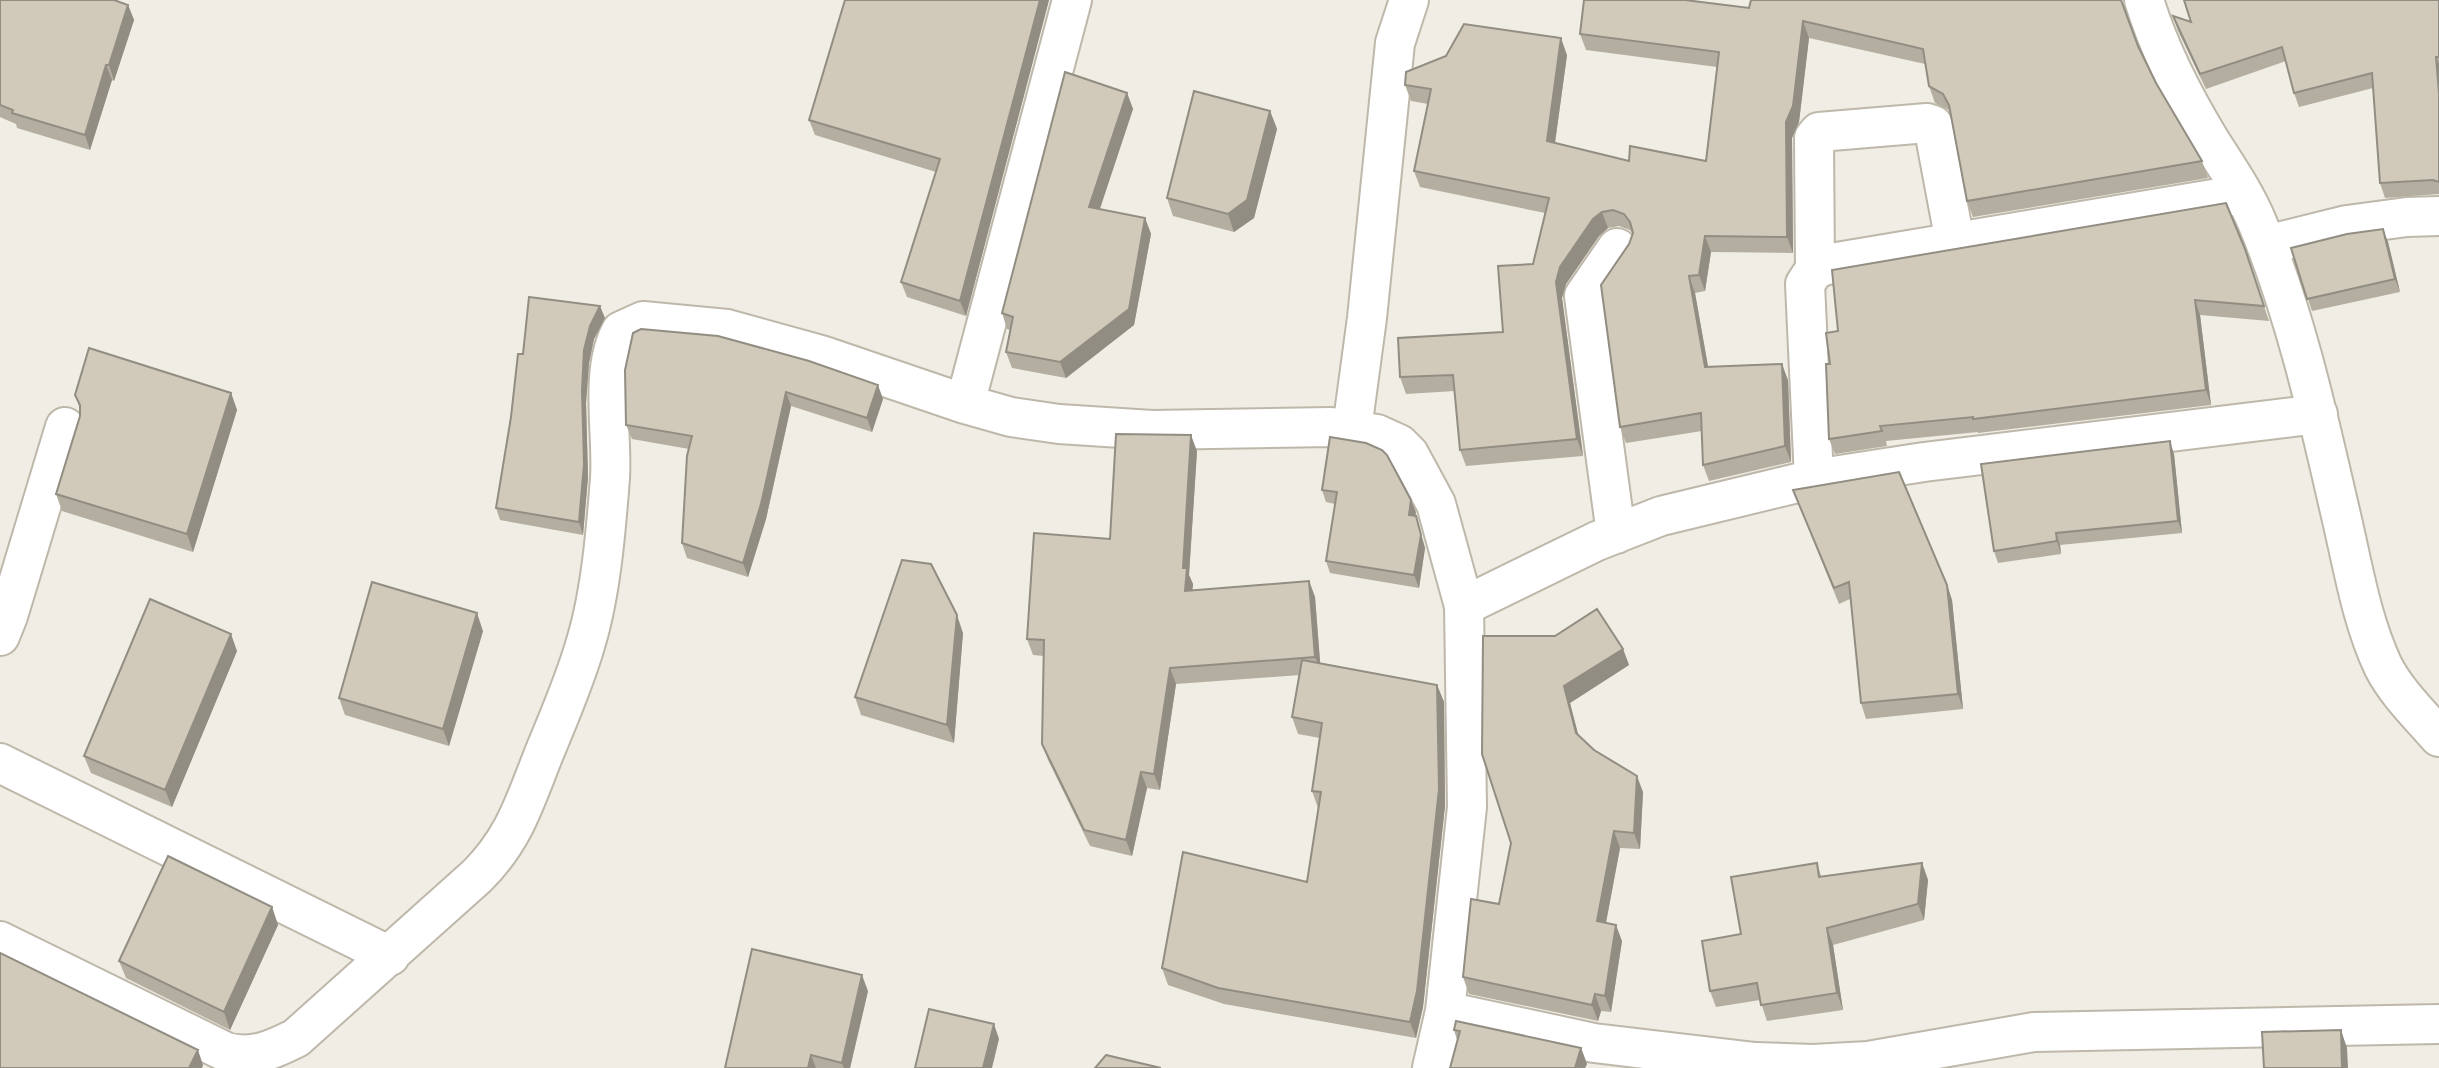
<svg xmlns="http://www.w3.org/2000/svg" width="2439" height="1068" font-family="'Nunito Sans',sans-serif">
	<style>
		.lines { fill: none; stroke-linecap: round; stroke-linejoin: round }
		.street-casing { stroke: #beb8aa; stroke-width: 42 }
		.street { stroke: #fff; stroke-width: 38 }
		.wall { fill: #b4aea0 }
		.shaded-wall { fill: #928d82 }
		.building { fill: #d1caba; stroke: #928d82; stroke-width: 2 }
	</style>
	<rect width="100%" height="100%" fill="#f0ede4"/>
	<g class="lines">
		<g class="street-casing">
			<path id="street" d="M2144,0c15,49 39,96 65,139 17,27 36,54 48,83 38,91 60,189 82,285 13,53 21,110 44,159 13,26 37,49 56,71
				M2266,245l81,-20 60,-8 32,-1
				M1815,269l-1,-131 5,-6 108,-9 6,2 22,117
				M965,404l107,-404
				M1352,429l15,-111 28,-275 14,-43
				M1814,479l-9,-195 10,-15 22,-7 406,-68
				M1616,534l-32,-238 33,-48
				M1464,606l133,-65 64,-25 153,-37 110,-17 394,-48
				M0,636l8,-20 57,-189
				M0,763l390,193
				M0,941l226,111c27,7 46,-2 70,-14l181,-162c37,-37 47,-72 66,-120 15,-37 32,-75 43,-114 15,-50 20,-112 24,-164 3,-44 -11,-107 11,-147l22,-10 84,8 94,26 144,49 46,13 48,7 93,6 179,-3 46,7 22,10 10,10 27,50 28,102 3,201 -22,204 -13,57
				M1445,1011l149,32 161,19 58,2 55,-3 166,-29 405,-8"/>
		</g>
		<use href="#street" class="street"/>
	</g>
	<path class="wall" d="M0,0l128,5 6,15 -20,61 -2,-1 -22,70 -73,-22 -1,-4 -16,-7z
		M1049,0l-83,316 -59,-19 -6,-15 35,-110 -121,-37 -6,-15z
		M2439,0v194l-54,4 -5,-15 -7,-95 -74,19 -5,-14 -8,-32 -80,28 -28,-58 -5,-15 18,6z
		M1749,8l389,38 18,37 46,78 6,17 -235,39 -6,-16 -17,-89 -1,-2 -14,-7 -6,-17 -4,-22 -116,-26 -10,84 -7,16 1,115 -82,-1 -6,39 -10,2 13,74 80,13 3,82 -82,19 -6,-16 -1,-34 -76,12 -6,-16 9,-183 3,-11 -2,-3 -11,-4 -11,2 -9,8 -33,48 -4,14 21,158 -117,10 -6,-16 -5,-59 -49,3 -6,-17 103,-45 30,-68 12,-51 -125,-26 -6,-16 14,-67 -17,-3 -6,-16 162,-30 -12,88 74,18h77l11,-94 -131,-17 -6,-16z
		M1127,93l6,16 -33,100 45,9 6,16 -17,91 -68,53 -54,-10 -6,-16 4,-22 -3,-1 -5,-16z
		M1270,111l7,18 -23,89 -20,14 -61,-16 -6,-18z
		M2388,242l12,50 -88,19 -21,-63z
		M2245,249l24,72 -69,-6 11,90 -233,28v-1l-92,9 1,5 -52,8 -6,-15 1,-75 8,-33z
		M605,318l-11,21 -5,24 -3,40 2,74 -5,58 -83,-15 -4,-12z
		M641,329l242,70 -11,33 -81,-26 -25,113 -18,58 -61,-19 -5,-15 7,-94 -57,-10 -6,-14z
		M231,393l6,17 -44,142 -131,-41 -6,-17 24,-78v-7l-5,-14z
		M1197,451l-8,124 4,9 -1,6 117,-9 6,16 5,67 117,21 7,17 1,104 -22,201 -7,31 -192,-34 -56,-19 -6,-17 145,-86 11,-74 -6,-17 8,-53 -22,-4 -6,-17 8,-42 -124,9 -16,106 -13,-2 -15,68 -42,-10 -42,-86 -6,-16 2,-88 -11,-1 -6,-16 83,-100z
		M2174,454l8,79 -122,12 1,9 -63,9 -4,-12z
		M1322,490l89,10 14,48 -6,40 -89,-15 -4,-12 9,-57 -9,-2z
		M1793,490l154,95 5,15 11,109 -97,10 -5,-16 -11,-104 -11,5z
		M483,631l-34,115 -104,-31 -6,-17z
		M963,633l-9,110 -93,-28 -6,-18z
		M1623,649l6,16 -59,38 8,32 65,57 -3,57 -20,-1 -14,75 16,18 -11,71 -10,-1 -3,10 -129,-27 -6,-17 36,-73 12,-61 -29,-89z
		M237,651l-65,156 -81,-34 -7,-17z
		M1817,863l4,13 101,-13 6,17 -4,40 -91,25 10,65 -76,11 -7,-21 -44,7 -6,-16 31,-57z
		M272,907l6,18 -48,105 -104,-52 -7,-17z
		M868,991l-18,77h-125z
		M1454,1030l127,18 6,16 -2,4h-135l7,-28z"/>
	<path class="shaded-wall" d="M1040,0h9l-83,316 -6,-15z
		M128,5l6,15 -20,61 -5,-16z
		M1803,21l6,17 -10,84 -7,16 1,115 -6,-16 -1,-115z
		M1561,38l6,17 -14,102 -6,-16z
		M2436,57l3,7v29z
		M106,65l6,15 -22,70 -5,-15z
		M1127,93l6,16 -38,114 -6,-16z
		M1270,111l7,18 -23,89 -20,14 -6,-18z
		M1602,212l6,16 -9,8 -33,48 -4,14 21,158 -6,-17 -21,-157 4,-15 33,-48z
		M1145,218l6,16 -17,91 -68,53 -6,-16z
		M2383,229l5,13 12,50 -5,-13z
		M1705,236l6,16 -6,39 -6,-16z
		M1689,276l6,17 16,90 -6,-16z
		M2195,300l5,15 11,90 -5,-15z
		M600,306l5,12 -11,21 -5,24 -3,40 2,74 -5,58 -4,-13 5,-172 6,-24z
		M1782,364l6,16 3,82 -6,-16z
		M878,385l5,14 -11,33 -5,-14z
		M786,392l5,14 -25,113 -18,58 -5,-14z
		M231,393l6,17 -44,142 -6,-18z
		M1191,435l6,16 -8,124 4,9 -2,23 -6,-16 -2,-23z
		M2170,441l4,13 8,79 -4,-12z
		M1411,500l5,12 -2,16 -5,-13z
		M1416,516l9,32 -6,40 -5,-13z
		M2056,533l4,12 1,9 -4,-13z
		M1309,581l6,16 6,76 -6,-16z
		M1947,585l5,15 11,109 -5,-15z
		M477,613l6,18 -34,115 -6,-17z
		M957,615l6,18 -9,110 -7,-18z
		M231,634l6,17 -65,156 -7,-17z
		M1623,649l6,16 -59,38 12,46 -6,-16 -12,-47z
		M1170,668l6,16 -16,106 -6,-16z
		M1437,685l7,17 1,104 -22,201 -7,31 -6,-16z
		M1141,772l6,16 -15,68 -6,-16z
		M1637,776l6,16 -3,57 -6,-16z
		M1614,831l6,17 -17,90 -6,-17z
		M1922,863l6,17 -4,40 -6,-16z
		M272,907l6,18 -48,105 -6,-18z
		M1616,925l6,16 -11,71 -6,-16z
		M1827,928l6,17 10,65 -6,-17z
		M862,975l6,16 -18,77h-6l-2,-5z
		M1595,994l6,17 -3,10 -6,-16z
		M994,1024l5,15 -7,29h-9z
		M2341,1030l6,18 1,20h-6z
		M1581,1048l6,16 -2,4h-10z
		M198,1050l5,15 -1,3h-13z
		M811,1055l5,13h-8z"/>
	<path class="building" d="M0,0h114l14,5 -19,60h-3l-21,70 -73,-22 1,-3 -13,-5z
		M845,0h195l-80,301 -59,-19 39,-123 -131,-39z
		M1584,0h101l64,8 2,-8h370l17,46 18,37 46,78 -235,40 -18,-96 -6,-11 -14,-8 -6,-37 -120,-28 -10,85 -7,16 1,115 -82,-1 -6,39 -10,1 16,91 77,-3 3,82 -82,19 -2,-52 -81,14 -19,-142 28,-41 4,-11 -3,-11 -6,-8 -11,-4 -11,2 -9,7 -33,48 -4,15 21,157 -117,11 -7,-75 -53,2 -2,-39 105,-6 -5,-66 35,-2 16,-66 -135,-27 17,-82 -26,-4 1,-13 40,-16 18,-32 97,14 -14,103 82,20 1,-15 76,15 13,-109 -139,-18z
		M2184,0h255v57h-3l3,36v89l-6,-2 -53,3 -8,-110 -78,20 -12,-46 -82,27 -27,-58 18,6z
		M1065,72l62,21 -38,114 56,11 -16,91 -69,53 -54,-10 7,-35 -11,-4z
		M1194,91l76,20 -23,89 -19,14 -61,-16z
		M2226,203l19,46 19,57 -69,-6 11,90 -233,29v-2l-93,9 2,5 -53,8 -3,-75h4l-4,-31 12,-2 -6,-61z
		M2383,229l12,50 -88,20 -16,-51 56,-14z
		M529,297l71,9 -10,20 -6,24 -2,40 2,74 -5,58 -83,-14 15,-91 7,-63h5z
		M641,329l77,7 91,25 69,24 -11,33 -81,-26 -25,112 -18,59 -61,-20 5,-87 5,-20 -66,-11 -1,-55 8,-37z
		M89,348l142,45 -44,141 -131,-40 24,-78v-11l-5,-10z
		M1116,434l75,1 -8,133h4l-2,23 124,-10 6,76 -145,11 -16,106 -13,-2 -15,68 -42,-10 -42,-86 2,-104 -17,-1 7,-106 76,6z
		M1330,437l36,6 16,7 5,5 24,45 -2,15 7,1 5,19 -7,40 -88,-14 11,-69 -15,-2z
		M2170,441l8,80 -122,12 1,8 -63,10 -13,-87z
		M1899,472l48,113 11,109 -97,9 -12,-121 -15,6 -41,-98z
		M902,560l29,4 26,51 -10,110 -92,-28z
		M372,582l105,31 -34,116 -104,-31z
		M150,599l81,35 -66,156 -81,-34z
		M1597,609l26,40 -59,37 12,47 18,17 43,26 -3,57 -20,-2 -17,90 19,4 -11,71 -10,-2 -3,11 -129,-28 8,-78 28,5 12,-61 -29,-89 1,-118h72z
		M1302,660l135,25 2,104 -22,202 -7,31 -192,-34 -56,-20 21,-116 124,30 14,-90 -9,-1 10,-68 -30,-6z
		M168,856l104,51 -48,105 -105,-51z
		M1817,863l2,14 103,-14 -4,41 -91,24 10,65 -76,12 -4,-22 -47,8 -8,-50 39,-7 -10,-57z
		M752,949l110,26 -20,88 -31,-8 -3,13h-83z
		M0,953l198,97 -9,18h-189z
		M929,1009l65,15 -11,44h-68z
		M1456,1021l125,27 -6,20h-125l10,-37 -6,-1z
		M2341,1030l1,38h-78l-2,-36z
		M1106,1055l55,13h-66z"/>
</svg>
